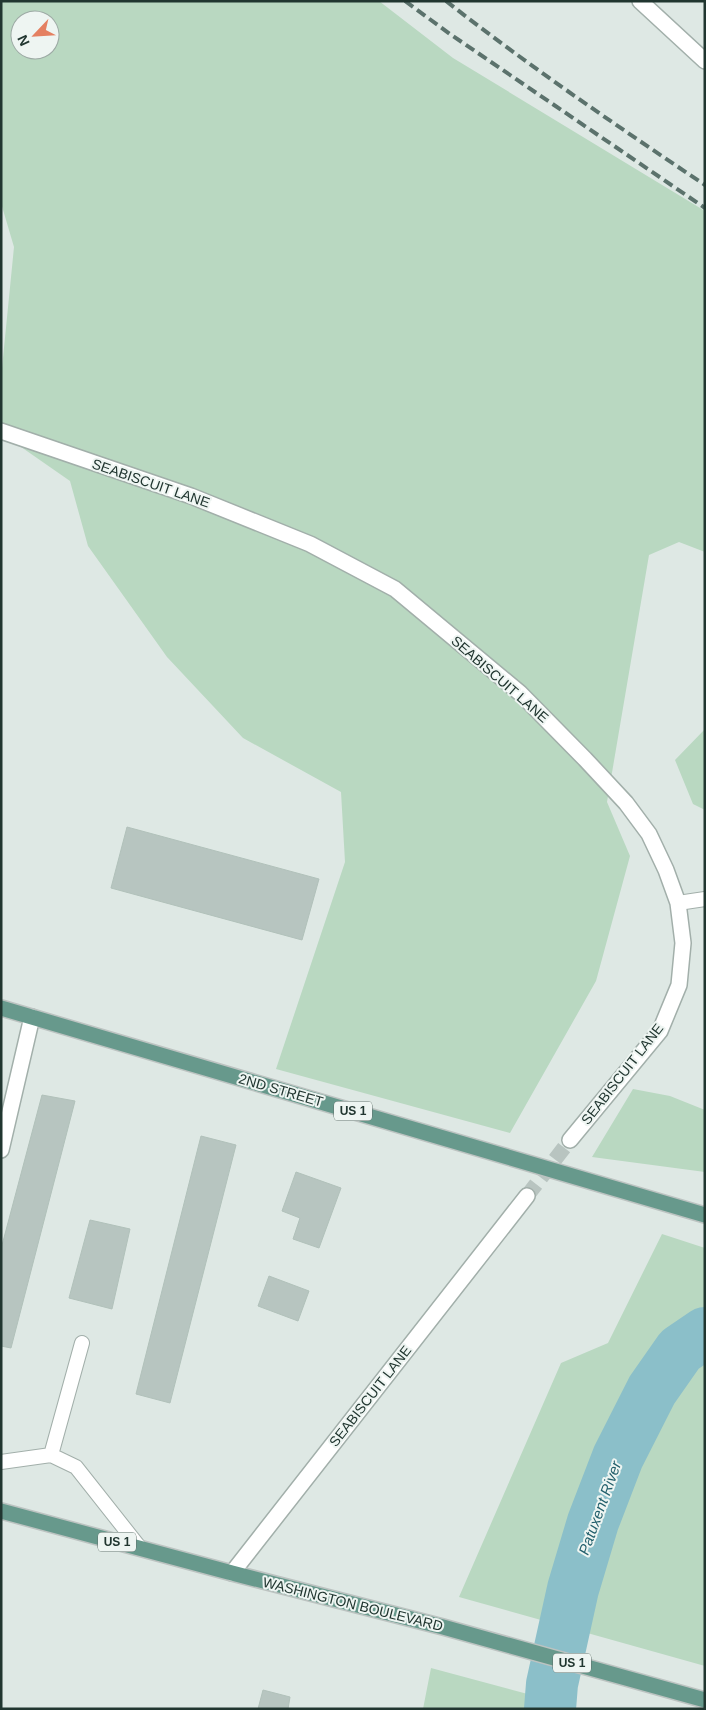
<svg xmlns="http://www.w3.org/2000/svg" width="706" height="1710" font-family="Helvetica,sans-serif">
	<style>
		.green { fill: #b9d8c1; fill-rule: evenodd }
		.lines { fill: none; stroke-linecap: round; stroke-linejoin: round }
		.river { stroke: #8bbfc9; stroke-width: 52 }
		.building { fill: #b7c5c0; stroke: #b1c1ba }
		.minor-tunnel { stroke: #b8c4c0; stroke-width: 15; stroke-dasharray: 15 8; stroke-linecap: butt }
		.service-casing { stroke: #a2afaa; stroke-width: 16 }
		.minor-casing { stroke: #a2afaa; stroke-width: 18 }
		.primary-casing { stroke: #bcc3c1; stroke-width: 18 }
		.service { stroke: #fff; stroke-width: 14 }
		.minor { stroke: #fff; stroke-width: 15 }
		.primary { stroke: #67998c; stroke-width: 15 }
		.rail { stroke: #5b726c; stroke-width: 4; stroke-dasharray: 10 5; stroke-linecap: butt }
		.labels { text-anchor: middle; stroke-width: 4; stroke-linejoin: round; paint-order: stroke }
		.shield { fill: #eef5f2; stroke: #5e6f6a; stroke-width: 1 }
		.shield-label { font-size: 12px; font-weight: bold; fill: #213630 }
		.street-label { font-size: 14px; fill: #213630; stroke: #eef5f2 }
		.water-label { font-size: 15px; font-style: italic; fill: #225f6b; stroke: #eef5f2 }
	</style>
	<rect width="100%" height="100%" fill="#dee8e4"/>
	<path class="green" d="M1,1h378l74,57 252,153v341l-26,-10 -30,13 -42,247 23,54 -34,125 -86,152 -234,-64 69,-207 -4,-70 -98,-54 -76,-81 -79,-111 -18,-65 -69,-48v-55l13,-131 -13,-44zM20,20h30v30h-30z
		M705,729v81l-12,-6 -18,-44z
		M633,1089l37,7 35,14v62l-113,-15z
		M662,1234l43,14v418l-246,-69 102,-234 47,-20z
		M431,1668l104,28 -2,13h-110z"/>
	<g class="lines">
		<path class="river" d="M550,1709l2,-25 21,-95 20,-67 25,-65 34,-67 28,-40 25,-17"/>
	</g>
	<path class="building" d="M127,827l192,52 -17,61 -191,-52z
		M42,1095l33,6 -64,247 -10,-2v-97z
		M201,1136l35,9 -66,258 -34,-9z
		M296,1172l45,16 -22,60 -26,-9 7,-21 -18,-7z
		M90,1220l40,9 -18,80 -43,-11z
		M269,1276l40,15 -11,30 -40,-15z
		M263,1690l27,7 -2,12h-30z"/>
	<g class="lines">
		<path class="minor-tunnel" d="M527,1196l43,-56"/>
		<g class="service-casing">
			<path id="service" d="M678,903l27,-4
				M51,1455l31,-112
				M1,1462l50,-7 25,12 64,81"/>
		</g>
		<g class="minor-casing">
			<path id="minor" d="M640,1l65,60
				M1,431l190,65 119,48 85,45 125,104 65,66 41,44 23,31 17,36 12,33 5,40 -4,42 -19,46 -90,109
				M1,1150l31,-133
				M232,1573l295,-377"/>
		</g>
		<g class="primary-casing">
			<path id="primary" d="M1,1008l704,207
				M1,1511l231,62 211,54 262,73"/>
		</g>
		<use href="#service" class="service"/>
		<use href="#minor" class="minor"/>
		<use href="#primary" class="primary"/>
		<path class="rail" d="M405,1l45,33 255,174
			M446,1c83,65 171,125 259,184"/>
	</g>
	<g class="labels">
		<g class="shield">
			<rect x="334" y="1101.5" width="38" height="19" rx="4"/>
			<rect x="98" y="1532.5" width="38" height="19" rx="4"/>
			<rect x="553" y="1653.5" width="38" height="19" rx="4"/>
		</g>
		<g class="shield-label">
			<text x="353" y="1115">US 1</text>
			<text x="117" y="1546">US 1</text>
			<text x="572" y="1667">US 1</text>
		</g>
		<g class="street-label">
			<text transform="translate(151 483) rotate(19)" y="5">SEABISCUIT LANE</text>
			<text transform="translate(500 679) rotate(41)" y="5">SEABISCUIT LANE</text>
			<text transform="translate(622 1074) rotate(-52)" y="5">SEABISCUIT LANE</text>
			<text transform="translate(281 1090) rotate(16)" y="5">2ND STREET</text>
			<text transform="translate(370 1396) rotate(-52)" y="5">SEABISCUIT LANE</text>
			<text transform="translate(353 1604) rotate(14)" y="5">WASHINGTON BOULEVARD</text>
		</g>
		<g class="water-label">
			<text transform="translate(600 1508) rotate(-70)" y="5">Patuxent River</text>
		</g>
	</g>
	<rect width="706" height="1710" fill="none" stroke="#213630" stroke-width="5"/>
	<g transform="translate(35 35) rotate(245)"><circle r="24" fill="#eef5f2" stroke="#9ca9a4"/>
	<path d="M0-4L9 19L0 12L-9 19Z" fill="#e48061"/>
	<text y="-8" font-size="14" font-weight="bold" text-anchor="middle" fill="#213630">N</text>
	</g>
</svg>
